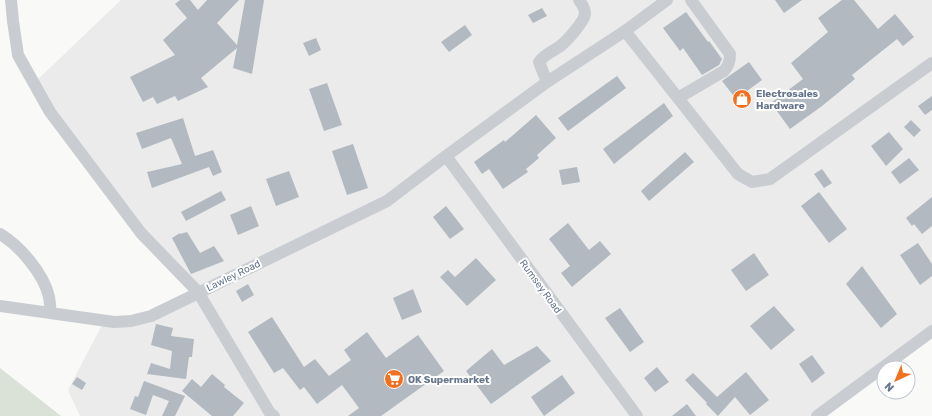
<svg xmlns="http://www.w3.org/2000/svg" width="932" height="416" font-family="Rubik,sans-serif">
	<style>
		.built { fill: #eaebea }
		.green { fill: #dae2d8 }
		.building { fill: #b2b9c1 }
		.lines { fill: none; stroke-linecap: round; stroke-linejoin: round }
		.minor { stroke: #c9ccd1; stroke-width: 12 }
		.labels { text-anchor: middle; stroke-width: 4; stroke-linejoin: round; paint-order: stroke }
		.poi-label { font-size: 10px; font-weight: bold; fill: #66758b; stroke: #fff; text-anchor: start }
		.street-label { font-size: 10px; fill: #66758b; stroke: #fff }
	</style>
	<rect width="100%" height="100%" fill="#f9faf7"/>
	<path class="built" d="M121,0h811v331l-115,85h-737l-12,-26 36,-69h27l67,-29 -23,-23 -141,-186z"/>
	<path class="green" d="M0,368l61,48h-61z"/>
	<path class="building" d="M180,0h10l8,10 9,-10h32l-22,23 20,22 8,-45h19l-12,74 -19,-6 4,-20 -36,30 7,9 -30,14 -3,-5 -18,8 -4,-7 -10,5 -13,-25 45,-22 -12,-15 24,-22 -12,-14z
		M775,0h27l-18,13z
		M842,0h12l24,29 17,-15 19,23 -11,9 -6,-7 -45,36 3,4 -33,27 -32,23 -19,-26 32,-24 -12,-16 37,-31 -10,-14z
		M542,8l5,8 -14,7 -5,-8z
		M686,12l22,30 1,-1 13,18 -3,6 -17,10 -19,-27 -3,3 -17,-23z
		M465,25l7,10 -23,17 -8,-10z
		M316,38l5,12 -12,6 -6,-13z
		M749,62l13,18 -26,19 -14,-18z
		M617,76l9,12 -58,43 -10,-13z
		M327,83l15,42 -18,6 -15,-42z
		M932,96v14l-7,5 -7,-9z
		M664,103l9,13 -59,48 -11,-15z
		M536,115l20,23 -19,17 2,3 -13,11 2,3 -25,17 -14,-20 -7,5 -8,-12 30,-22 1,2z
		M183,118l12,38 18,-6 9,22 -9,4 -4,-9 -57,21 -5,-16 35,-8 -11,-26 -29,11 -6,-16z
		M911,120l10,10 -7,7 -10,-10z
		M889,132l14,17 -17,17 -15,-20z
		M353,144l15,44 -21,7 -15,-44z
		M685,152l9,10 -45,39 -8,-10z
		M909,158l10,12 -19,14 -9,-12z
		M577,167l3,15 -18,3 -3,-15z
		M822,169l10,14 -8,5 -10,-14z
		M289,171l10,26 -23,9 -10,-27z
		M221,191l5,9 -40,21 -5,-9z
		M819,192l28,37 -18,14 -28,-37z
		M932,197v29l-10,8 -8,-10 -2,2 -6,-8z
		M251,206l8,20 -21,9 -8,-20z
		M446,206l18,23 -14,10 -17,-22z
		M568,223l21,27 11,-9 11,13 -39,33 -11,-14 9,-7 -21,-27z
		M187,232l13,21 14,-7 10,15 -33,13 -19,-36 8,-5v1z
		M918,243l14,21v12l-12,9 -20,-30z
		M754,253l15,22 -23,16 -15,-21z
		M476,258l20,22 -29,26 -27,-29 8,-7 7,7z
		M862,266l35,48 -16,14 -35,-44z
		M248,284l6,11 -12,7 -6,-11z
		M413,289l9,23 -20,8 -9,-22z
		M774,306l21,24 -24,20 -21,-24z
		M620,308l24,34 -14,10 -25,-34z
		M272,317l32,50 11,-8 14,17 22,-16 -7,-10 23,-18 19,26 32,-23 26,36 -63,45h-33l11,-8 -17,-23 -25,19 -13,-17 -4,3 -17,-22 -9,5 -26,-41z
		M156,324l17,4 -2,8 23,3 -2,18h-3l-3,22 -39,-5 4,-11 19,6 2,-18 -21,-6z
		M537,346l14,15 -60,43 -25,-33 26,-22 12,16z
		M812,355l13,18 -13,10 -13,-19z
		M657,367l12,15 -14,10 -11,-14z
		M746,372l23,28 -19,15 -15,-18 -17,19 -12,-12 1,-1 -22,-23 8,-7 24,24z
		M212,374l13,11 -1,2 20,16 -11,13h-21l-30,-25 10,-12 9,8z
		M562,375l13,18 -31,23 -13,-19z
		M77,377l9,6 -4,7 -10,-6z
		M144,381l41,15 -10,20h-13l7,-15 -16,-6 -7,20 -16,-6 5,-13 3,1z
		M687,404l9,12h-24z"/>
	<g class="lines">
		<path class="minor" d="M11,0l2,21 5,34 32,57 91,121 57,59 72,121 4,3
			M625,31l113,143 14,8 18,-3 162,-116
			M547,82l-8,-20c6,-8 12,-10 20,-15 7,-5 25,-25 26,-33 0,-5 -3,-10 -6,-14
			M678,98l46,-27c5,-6 6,-10 6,-17l-39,-54
			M446,156l191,260
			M0,234c20,12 44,40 49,63 1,5 1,10 2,16
			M0,306l114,16 17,-1 20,-5 236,-115 59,-45 101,-74 78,-51 42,-31
			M817,416l115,-85"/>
	</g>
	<defs>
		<g id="shop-disc" transform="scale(1)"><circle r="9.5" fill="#f17120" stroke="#fff"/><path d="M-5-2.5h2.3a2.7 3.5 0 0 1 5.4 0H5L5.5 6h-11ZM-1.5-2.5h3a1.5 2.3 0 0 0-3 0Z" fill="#fff"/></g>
		<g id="supermarket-disc" transform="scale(1)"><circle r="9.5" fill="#f17120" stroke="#fff"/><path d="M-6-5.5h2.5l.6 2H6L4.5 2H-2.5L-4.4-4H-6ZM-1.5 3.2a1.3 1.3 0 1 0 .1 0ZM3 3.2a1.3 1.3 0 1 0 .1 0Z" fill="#fff"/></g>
	</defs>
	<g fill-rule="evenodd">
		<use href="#shop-disc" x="742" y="99"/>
		<use href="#supermarket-disc" x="394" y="379"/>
	</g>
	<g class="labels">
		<g class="poi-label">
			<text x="756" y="97">Electrosales<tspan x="756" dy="12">Hardware</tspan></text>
			<text x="408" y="383">OK Supermarket</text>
		</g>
		<g class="street-label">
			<text transform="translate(233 275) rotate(-26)" y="4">Lawley Road</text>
			<text transform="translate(541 286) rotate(54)" y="4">Rumsey Road</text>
		</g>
	</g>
	<g transform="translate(896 380) rotate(224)"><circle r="19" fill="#ffffff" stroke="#c2c8d1"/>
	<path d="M0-3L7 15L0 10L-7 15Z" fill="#f17120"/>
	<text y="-6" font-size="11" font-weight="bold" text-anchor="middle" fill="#66758b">N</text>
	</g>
</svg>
